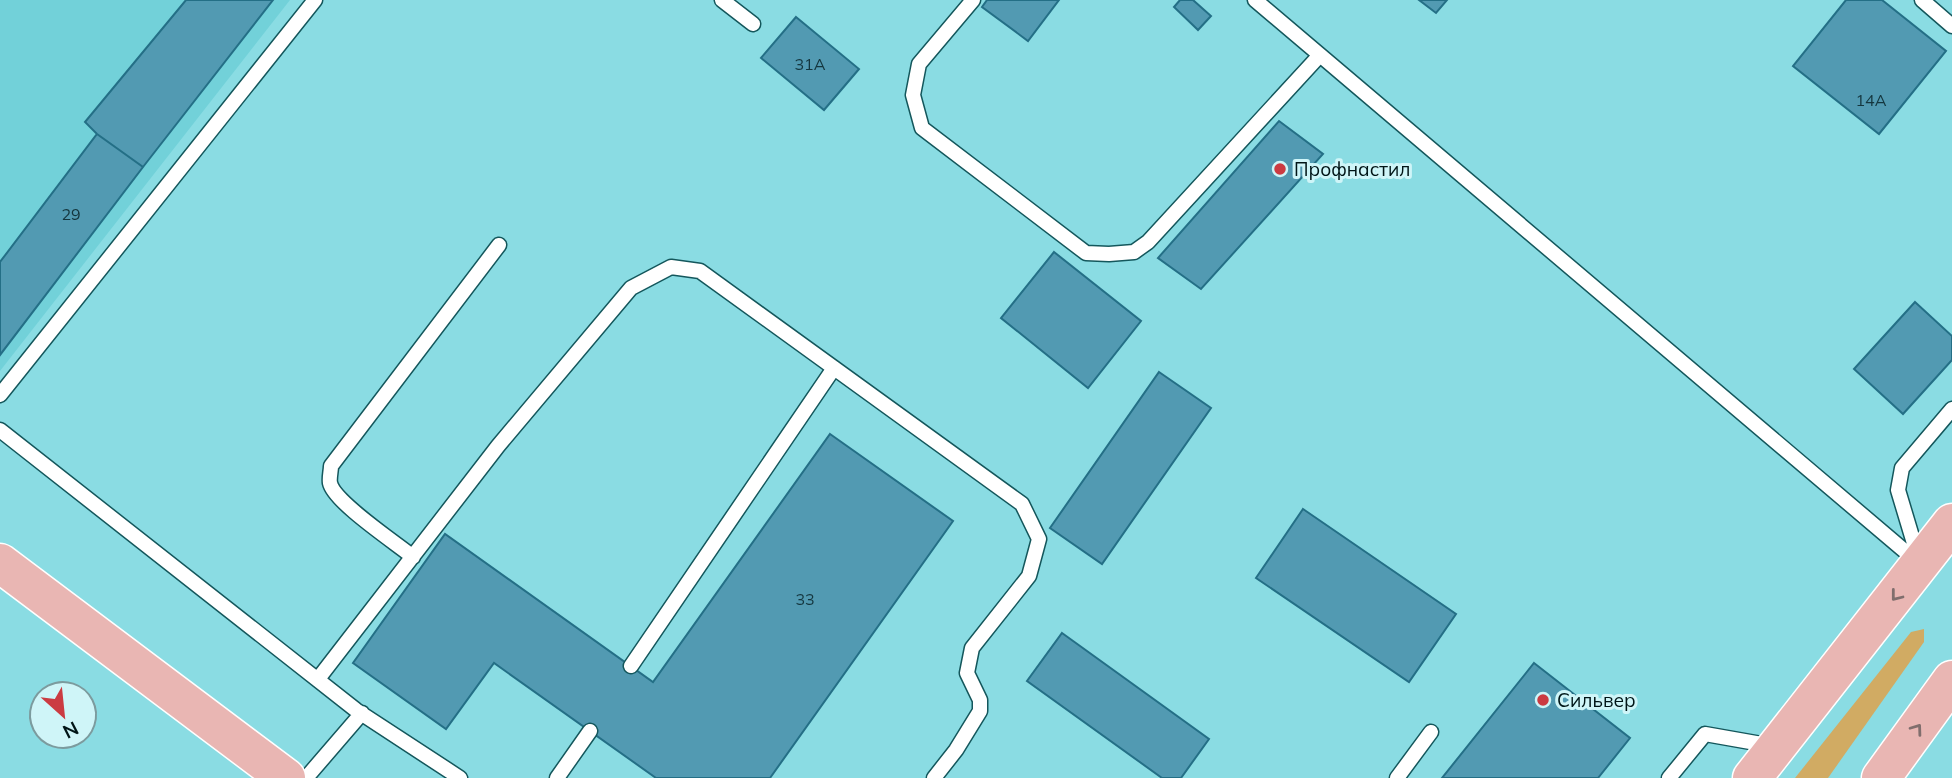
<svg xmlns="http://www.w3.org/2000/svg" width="1952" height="778" font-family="Mulish,sans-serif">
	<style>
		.built { fill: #72d1d9 }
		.green { fill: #d1ab63 }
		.building { fill: #529ab2; stroke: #246f86; stroke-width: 2 }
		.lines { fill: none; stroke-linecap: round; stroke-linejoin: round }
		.lane-casing { stroke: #14575c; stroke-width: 17 }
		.primary-casing { stroke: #fff; stroke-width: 41 }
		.lane { stroke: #fff; stroke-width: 14 }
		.primary { stroke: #e9b6b3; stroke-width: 38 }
		.oneway { stroke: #806e6d }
		.poi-dot { fill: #cb3b42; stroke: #cff5f8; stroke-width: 2.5 }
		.labels { text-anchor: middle; stroke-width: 6; stroke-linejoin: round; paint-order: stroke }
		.number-label { font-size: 16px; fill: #14363e }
		.poi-label { font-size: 19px; fill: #001517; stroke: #cff5f8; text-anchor: start }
	</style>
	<rect width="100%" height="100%" fill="#8adce3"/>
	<path class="built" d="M0,0h290l-290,371z"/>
	<path class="green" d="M1924,629v13l-96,136h-33l116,-146z"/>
	<path class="building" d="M186,0h87l-130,167 -46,-33 -12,-12z
		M987,0h72l-31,41 -46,-34z
		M1180,0h13l18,16 -13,14 -24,-23z
		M1419,0h28l-11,13z
		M1846,0h36l64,51 -67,83 -86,-68z
		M796,17l63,52 -35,41 -63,-52z
		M1279,121l44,33 -122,135 -43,-31z
		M97,134l46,33 -143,188v-93z
		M1054,252l87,69 -53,67 -87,-70z
		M1915,302l37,34v24l-49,54 -49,-45z
		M1159,372l52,36 -109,156 -52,-36z
		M830,434l123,87 -183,257h-114l-162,-115 -48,66 -93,-66 92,-129 208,148z
		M1303,509l153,105 -47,68 -153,-104z
		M1062,633l147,106 -28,39h-19l-135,-97z
		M1534,663l96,75 -32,40h-156z"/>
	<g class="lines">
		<g class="lane-casing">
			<path id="lane" d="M722,0l31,24
				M973,0l-54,64 -6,31 9,33 164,125 23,1 25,-2 14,-10 172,-187 600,509
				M1255,0l65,55
				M1922,0l30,26
				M0,395l315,-395
				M0,430l356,280 104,68
				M413,557c-17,-14 -79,-55 -83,-74 -1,-5 1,-12 1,-17l168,-221
				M1919,560l-21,-70 4,-22 50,-59
				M631,666l203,-298
				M318,679l180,-233 133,-158 40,-21 29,4 322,233 17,35 -10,37 -57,72 -5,25 13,27v11l-24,39 -22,28
				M306,778l56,-65
				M557,778l33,-47
				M1397,778l34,-46
				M1669,778l36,-44 68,12"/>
		</g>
		<g class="primary-casing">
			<path id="primary" d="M0,563l286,215
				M1752,778l200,-255
				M1881,778l71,-98"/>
		</g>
		<use href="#lane" class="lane"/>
		<use href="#primary" class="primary"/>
	</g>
	<defs><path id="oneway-chevron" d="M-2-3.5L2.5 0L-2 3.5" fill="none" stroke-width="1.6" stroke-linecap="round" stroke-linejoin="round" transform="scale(1.75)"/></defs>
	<g class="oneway">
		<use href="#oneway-chevron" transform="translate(1896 596) rotate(128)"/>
		<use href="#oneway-chevron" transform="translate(1917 729) rotate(-54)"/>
	</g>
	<g class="poi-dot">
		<circle cx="1280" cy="169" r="7"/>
		<circle cx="1543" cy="700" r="7"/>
	</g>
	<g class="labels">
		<g class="number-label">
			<text x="810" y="70">31А</text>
			<text x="1871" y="106">14А</text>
			<text x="71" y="220">29</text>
			<text x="805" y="605">33</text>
		</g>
		<g class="poi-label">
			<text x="1294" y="176">Профнастил</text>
			<text x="1557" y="707">Сильвер</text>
		</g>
	</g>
	<g transform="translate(63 715) rotate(153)"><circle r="33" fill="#cff5f8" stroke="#7c9b9e" stroke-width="2"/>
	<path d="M0-5L12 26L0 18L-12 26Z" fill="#cb3b42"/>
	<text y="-10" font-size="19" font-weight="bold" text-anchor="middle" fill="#001517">N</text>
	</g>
</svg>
